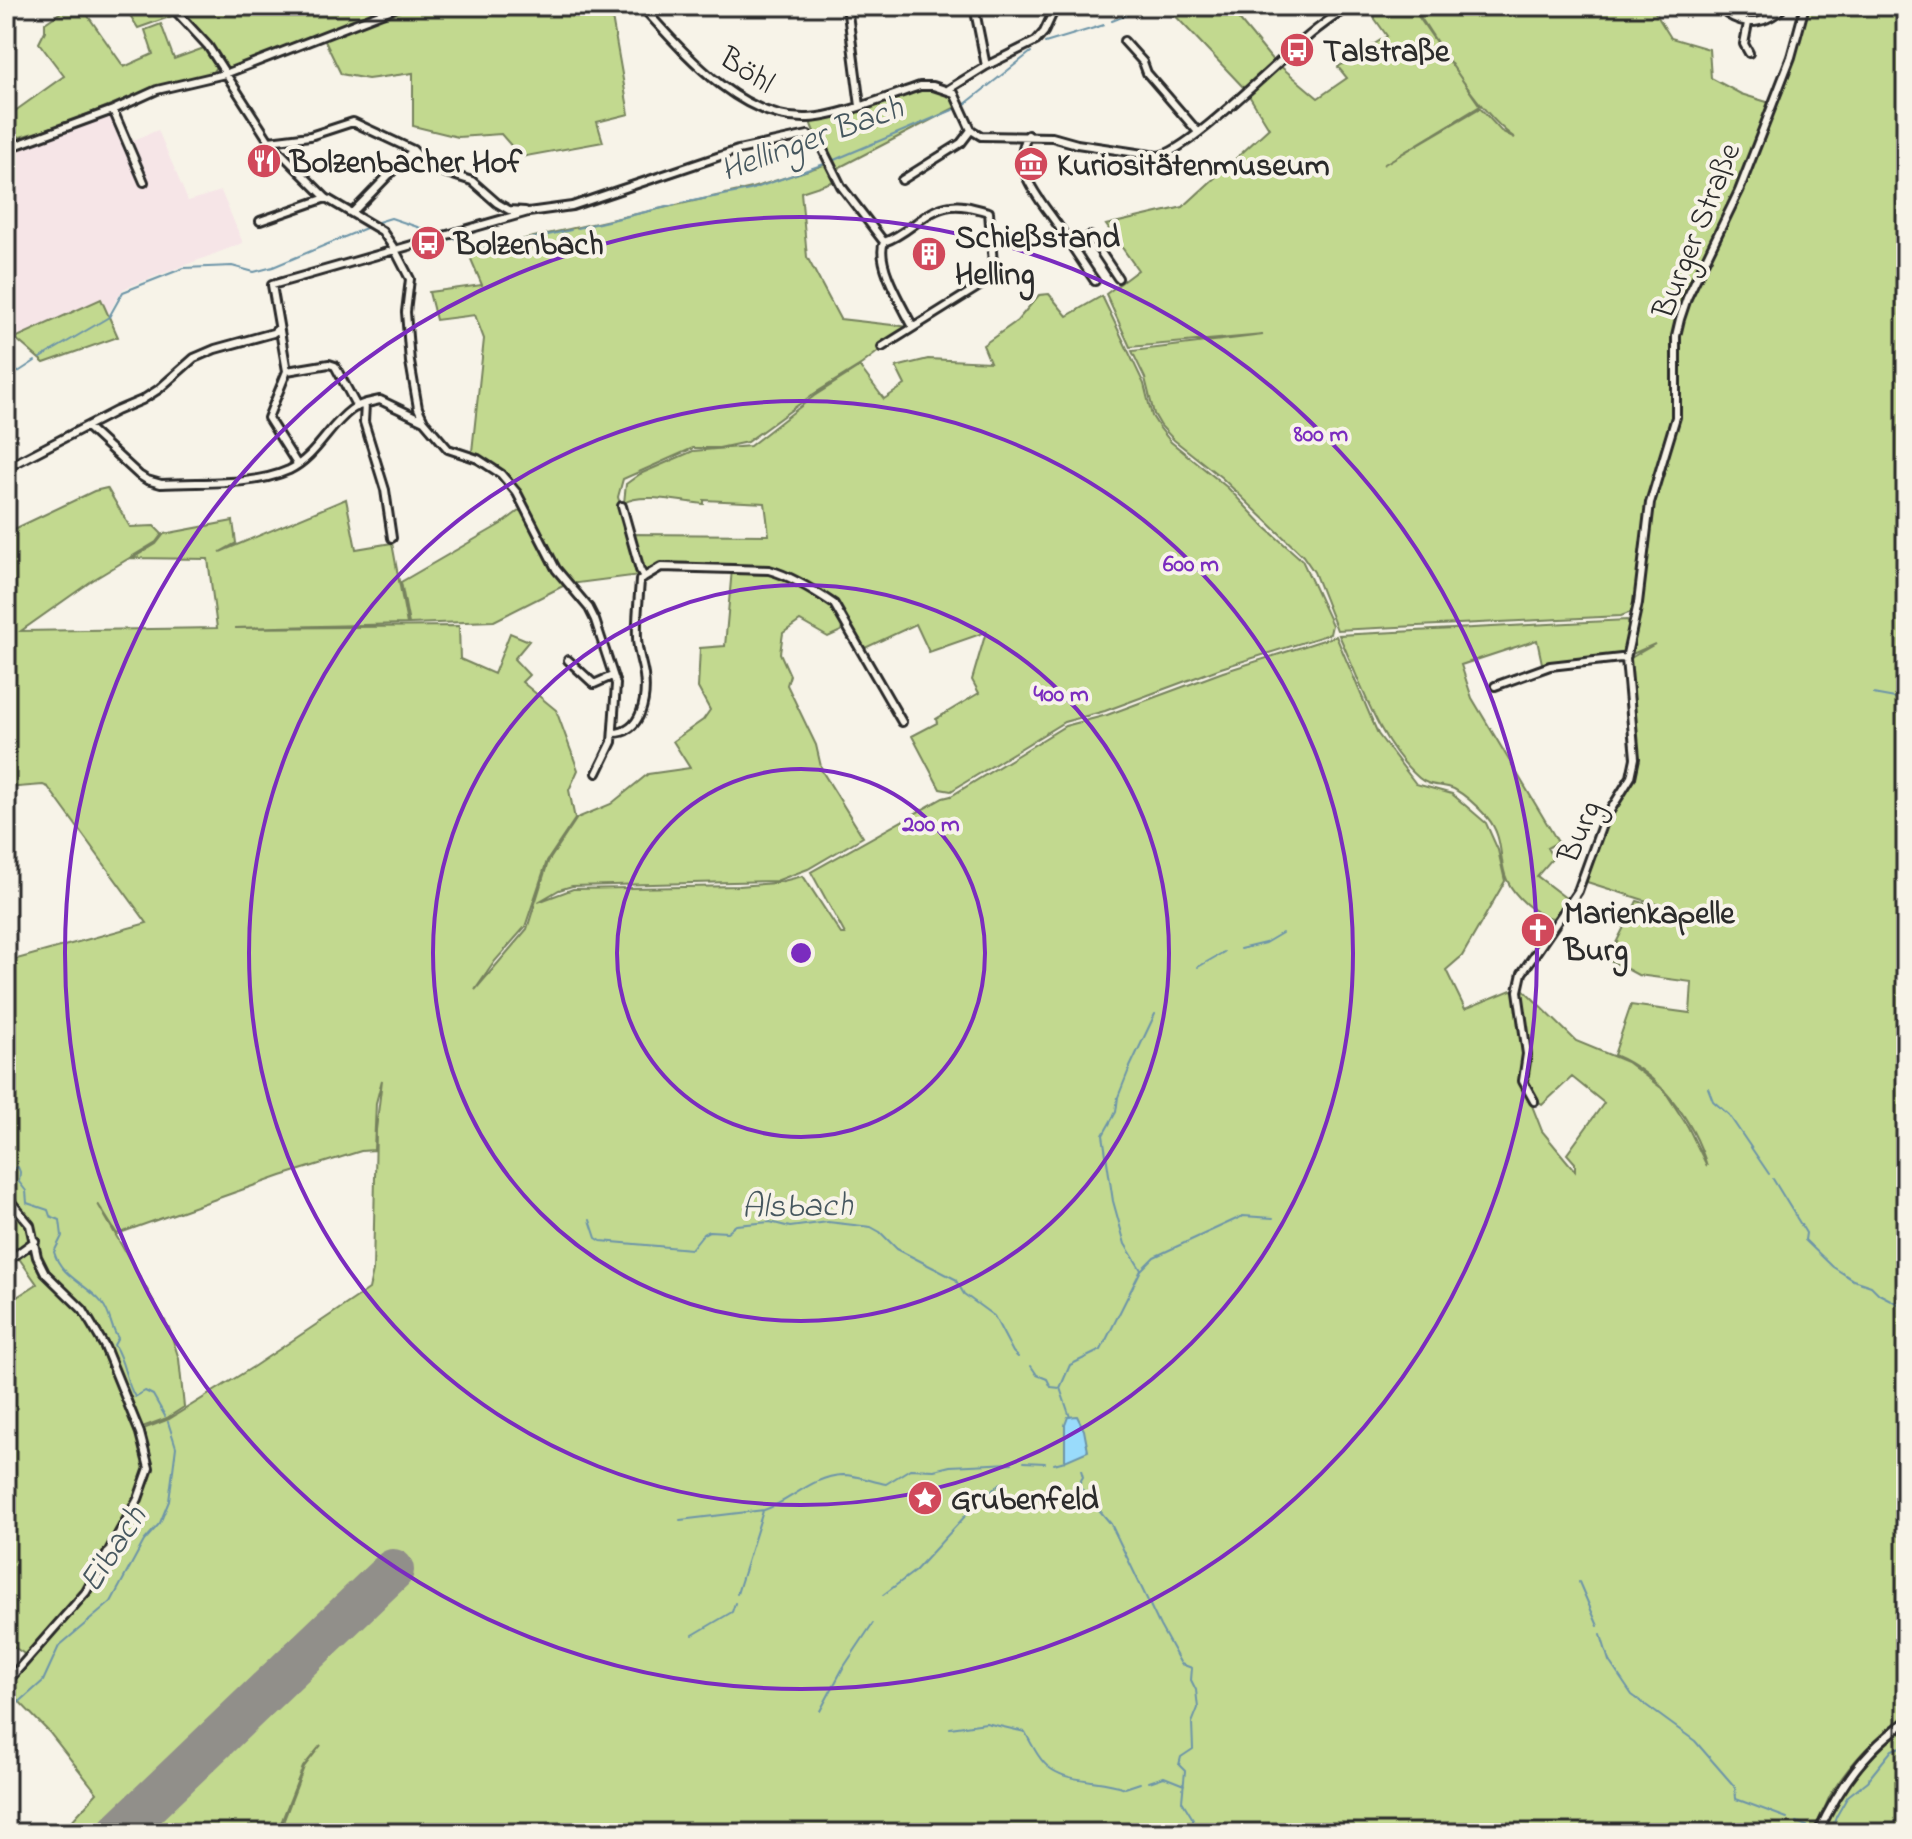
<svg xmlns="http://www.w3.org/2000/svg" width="1912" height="1839" font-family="'Indie Flower',sans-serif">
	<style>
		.built { fill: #f6e5e7 }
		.green { fill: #c2d98f; stroke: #76825d; stroke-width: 2 }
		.water { fill: #99dbfb; stroke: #6d95a8; stroke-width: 2 }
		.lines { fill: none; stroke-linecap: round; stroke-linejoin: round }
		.stream { stroke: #6d95a8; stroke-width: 2 }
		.runway { stroke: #918f8a; stroke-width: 42 }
		.minor-casing { stroke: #2b2b2b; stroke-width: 12 }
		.minor { stroke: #f7f3e8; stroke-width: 6 }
		.ring { fill: none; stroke: #7b2cbf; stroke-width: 4 }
		.labels { text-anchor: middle; stroke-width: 8; stroke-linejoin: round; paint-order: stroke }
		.poi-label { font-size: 32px; font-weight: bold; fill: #2b2b2b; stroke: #f7f3e8; text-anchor: start }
		.street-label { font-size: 32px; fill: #2b2b2b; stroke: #f7f3e8 }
		.water-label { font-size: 34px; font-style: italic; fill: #46575f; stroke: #f7f3e8 }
		.centre { fill: #7b2cbf; stroke: #f7f3e8; stroke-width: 4 }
		.ring-label { font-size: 24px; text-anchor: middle; font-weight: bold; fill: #7b2cbf; stroke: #f7f3e8; stroke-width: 8; stroke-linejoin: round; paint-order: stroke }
	</style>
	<rect width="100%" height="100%" fill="#f7f3e8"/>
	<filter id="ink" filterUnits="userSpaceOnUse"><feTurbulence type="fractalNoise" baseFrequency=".0125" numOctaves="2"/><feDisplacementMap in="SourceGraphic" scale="16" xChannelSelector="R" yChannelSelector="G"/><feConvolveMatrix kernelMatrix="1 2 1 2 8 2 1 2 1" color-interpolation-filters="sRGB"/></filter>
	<g filter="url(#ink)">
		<path class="built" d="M110,113l14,31 34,-14 30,71 33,-10 22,52 -120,46 -15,25 -7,-15 -86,39 -9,-7v-179z"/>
		<path class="green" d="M70,6h11l43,61 29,-13 -8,-24 16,-6 13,35 30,-11 12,19 -4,6 -57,14 -94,38 -41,12 -5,-3 -7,-18 56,-40 -25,-33 6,-12v-8z
			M134,6h32l9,9 -37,13 -10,-16z
			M176,6h219l-166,63 -4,-2 -25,-36z
			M406,6h204l19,108 -32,8 6,20 -82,15 -20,-23 -43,3 -45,-11v-53l-45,6 -27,-5 -17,-35z
			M1166,6h62l46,56 -29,27z
			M1374,6h37l69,100 -97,59 97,-57 21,23 14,7c-36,-24 -76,-94 -102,-132h238l20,32 38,11 2,29 30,16 29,9 -37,98 -53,111 -6,104 -25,85 -14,106 -6,6 -8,3 -284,14 -23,-58 -11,-16 -81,-78 -48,-38 -13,-14 -7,-12 -9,-36 -13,-27 131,-16 -133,12 -24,-53 32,-24 -32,-45 77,-18 86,-79 -21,-34 31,-29 39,33 29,-20 -9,-11 49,-31 -12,-17z
			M1807,6h99v1709c-30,21 -56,48 -75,79 -7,13 -11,30 -22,39h-1530l25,-66 17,-22 -18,22 -26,66h-216l36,-40 -48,-61 -43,-44 80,-92 41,-76 22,-54 -11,-35 31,-12 84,-52 116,-78 4,-18 3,-141 6,-50 -6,23 -2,47 -13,1 -80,25 -164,58 -19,-30 71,124 10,31 5,48 -17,11 -30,11 -54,-124 -37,-34 -6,-11 -5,-28 -5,-11 -24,-28v-231l141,-39 -99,-136 -5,-2 -37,3v-255l88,-42 13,-3 23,39 24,-1 8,8 -6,8 -63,38 -72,51 196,-3 -9,-69 -75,-1 23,-14 8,-10 69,-13 3,22 -16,9 126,-53 10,50 36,-6 15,81 -172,4 224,-2 1,33 34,15 16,-41 19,8 -15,18 15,16 -7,7 34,28 22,60 -9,20 6,29 -28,42 -22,66 -30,34 -20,29 52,-61 21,-67 29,-44 34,-14 37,-30 42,-6 -17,-27 30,-21 7,-10 -12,-22 2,-40 25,-2 7,-77 47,5 54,31 10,18 -2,8 -13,6 -28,-16 -17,12 -3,20 10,22 -3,10 29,60 6,26 41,66 -55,32 -32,12 -204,5 -13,4 -21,12 35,-13 166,-3 36,-3 28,-7 38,58h4l-34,-62 132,-74 8,-2 114,-70 42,-11 116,-43 113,-36 42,98 38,50 36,10 34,29 12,27 7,31 -43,75 -16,14 19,39 46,-19 6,2 8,47 -3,41 20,51 33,40v-8l-8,-9 37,-51 -32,-26 -30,28 -12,-9 -6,-16 4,-26 -8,-68 56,55 51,21 37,28 24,37 19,39c-14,-47 -48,-92 -93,-111l17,-50 59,8 2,-31 -54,-7 -30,-16 29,-58 50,14 1,-1 -104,-33 15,-46 34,-58 3,-19 -7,-99 26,-15 -25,11 22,-152 20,-63 6,-101 5,-23 18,-45 39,-75 58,-153z
			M933,87l19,9 6,10 -118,61 -2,6c-8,-14 -26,-39 -28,-53l105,-30z
			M827,164l8,17 -34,11 6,65 33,62 70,8 -48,37 -50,31 -65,47 -28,6h-26l-70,31 -5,18 22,78 -70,9 -13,-16 -39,-75 -14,-13 -33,-19 13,-122 -9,-24 -39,5 -7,-28 53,-7 -17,-40 -11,-8 35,10 263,-59z
			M1049,294l18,22 35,-20 42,88 8,32 7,11 12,15 57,46 38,40 36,32 30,65 -2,9 -109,34 -116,43 -41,11 -113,69 -11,-2 -28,-53 25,-13 -1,-4 43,-26 -7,-13 14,-48 -57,20 -13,-28 -53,25 -28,-45 -55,-32 -119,-6 -15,3 -5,-3 -9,-32 137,1 -4,-32 -61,-3v4c-20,-2 -64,-12 -80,-1l2,-19 14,-10 53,-23 57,-5 64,-50 46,-29 24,32 21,-14 -9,-18 32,-8 62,3 -7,-17 34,-24 22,-26z
			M101,299l17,38 -74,26 -29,-25z
			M523,508l44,76 -73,37 -85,3 -8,-42 100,-58z
			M1627,620l4,6 -6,27 -6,4 -76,11 -6,-28 -76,25 11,33 86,144 -11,6 6,10 -16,18 30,23 -14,19c-17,-1 -39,-23 -46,-38 -9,-19 -2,-42 -20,-63 -9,-10 -22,-22 -33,-28 -12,-5 -25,-2 -35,-11 -41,-36 -58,-95 -80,-143z
			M6,1201l19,20 8,19 -27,20z
			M32,1247c8,39 27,36 46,64 30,43 46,94 65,142l3,14 -3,16 -59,112 -57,66 -4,-8 -17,-11v-338l31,-20 -19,-27z
			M1906,1728v105h-85c20,-42 48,-78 85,-105z"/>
		<path class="water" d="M1077,1416l7,14 4,21 -23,10v-36l3,-8z"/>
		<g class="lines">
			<path class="stream" d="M1112,21l37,-15
				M1045,43l59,-18
				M964,105l67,-53
				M682,203l68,-13 77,-27 128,-54
				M378,222l13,-4 47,16
				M578,228l97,-23
				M452,238l37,10 82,-18
				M40,358l69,-41 14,-25 61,-24 48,-2 22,6 19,-5 93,-39
				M6,380l29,-19
				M1873,694l33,6
				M1240,949l25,-6 17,-10
				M1198,967l26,-15
				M1708,1088l5,13 16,14 40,59
				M6,1167v1
				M6,1171l12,-4 2,5 -1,10 7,9 1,12 21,7 2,6 10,4 2,16 -8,16c7,25 33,32 48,51 9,11 8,24 16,35l-4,7c11,17 11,36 21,52l10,-6 8,4 12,21
				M1773,1179l33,54 -1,7 28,27 20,13 18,6 8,8 27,14
				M590,1220l6,18 5,3 90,8 12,-15 6,-3 18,1 9,-7 34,-3 20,5 38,-5 43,5 9,5 17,17 58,30 9,15 30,22 19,36 5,5
				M1141,1270l13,-13 89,-41 30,2
				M1031,1366l6,9 10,4 4,8 9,1 10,29
				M1060,1388l10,-23 31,-15 40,-80 -16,-26 -12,-43 -10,-66 13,-23 2,-15 12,-30 25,-53
				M1024,1462l21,1
				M1054,1464l11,-3
				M1081,1470l2,7 -5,8 33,39 49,102 21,38 11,4 -1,12 5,10 2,18 -6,15 1,26 -12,8 -2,8 6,6 -3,30 11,18 1,14
				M680,1520l84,-10c27,-9 48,-34 79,-35 14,0 30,7 43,9l24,-15 24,1 16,-4 62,-3
				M1579,1582l19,44
				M737,1594l26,-83
				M883,1595l32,-24 63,-69 23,-19
				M693,1635l39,-23 3,-9
				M1601,1635l8,26 23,34 63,46 40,46 1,12 51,19
				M820,1711l23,-43 30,-45
				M6,1714l37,-33 16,-35 52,-44 33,-61 16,-18 9,-22 7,-54 -8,-25
				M950,1728l36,-5 39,9c6,11 15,30 26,37 20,14 51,10 74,19l15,-5
				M1149,1782l15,-5 20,8
				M1797,1822l10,4 2,7
				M921,1833l25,-6 18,2 24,-4 35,8
				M1156,1833c10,-7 26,-4 37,-1
				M1831,1833l5,-16 12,-21 19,-15 25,-31 14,-5"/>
			<path class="runway" d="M118,1833l275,-263"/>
			<g class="minor-casing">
				<path id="minor" d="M171,6l37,40 61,95 57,57 56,33 13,19 15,29 -4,33 4,50 8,46 6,13 24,28 30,10 23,15 16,19 39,76 33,39 6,12 21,64 -4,58 -15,31
					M638,6l7,4c40,44 97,111 163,108 30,-1 82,-22 112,-32h13l21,7 17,37 10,6 71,1 25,7 80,12c28,-1 120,-94 147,-116 14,-13 30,-23 45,-34
					M847,6l13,100
					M974,6l12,60
					M1729,6l-2,8c22,14 40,9 58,-8
					M1748,23l-4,21 5,9
					M1124,41l19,21 4,11 51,59
					M949,89l37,-23 50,-25 8,-9 12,-26
					M113,110l31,72
					M6,129l7,17
					M808,135l13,11 20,40 43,56
					M1028,135c-18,33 11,63 29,89 13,19 25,38 38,57
					M269,141l41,-5 43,-14 60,28 18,18 41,13 25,22 12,7 16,1
					M6,149l107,-39 44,-20 68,-16 175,-68
					M902,180l59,-37 10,-13
					M352,213l61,-63
					M260,221l66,-23
					M884,242c-9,21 19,65 29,85
					M1073,248l17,-12 28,42
					M882,347l112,-70 -5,-65c-12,-3 -25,-8 -38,-6 -26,3 -42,28 -67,36
					M287,371l-15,-86 256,-73 44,-6 166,-56 70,-15
					M365,404l-1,18 21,68 7,48
					M87,427l52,48 8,5 14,4c40,-3 90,3 128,-14 27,-13 39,-43 62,-60 8,-6 19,-8 29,-10l44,21
					M297,464l-29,-46 19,-47 42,-7 6,2 22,41
					M6,468l110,-57 26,-11 17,-11 35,-31 21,-9 58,-16 6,-5
					M622,506l18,64 4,7
					M644,577l17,-10 108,3c22,6 46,21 65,34l68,118
					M568,660l26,24 18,-8
					M1495,686l55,-20 71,-8 5,1
					M613,733c29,0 34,-35 31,-58 -2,-13 -7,-25 -7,-38 -1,-19 2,-38 3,-57l4,-3
					M1534,1101l-11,-20 4,-27 -9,-63 4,-18 56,-82 25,-69 28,-45 4,-19 -9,-99 12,-56 12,-100 26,-86v-81l4,-17 7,-21 52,-107 52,-134 14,-51
					M6,1196l24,29 7,32 8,16 38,37 22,37 35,86 9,35 -11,31 -52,93 -80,91
					M6,1262l29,-21
					M1818,1833c20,-44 47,-84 88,-111"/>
			</g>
			<use href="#minor" class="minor"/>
		</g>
	</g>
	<g class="ring">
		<circle cx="801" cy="953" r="184"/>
		<circle cx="801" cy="953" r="368"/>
		<circle cx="801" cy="953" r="552"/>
		<circle cx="801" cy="953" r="736"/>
	</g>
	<defs>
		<g id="bus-disc" transform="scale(1.8)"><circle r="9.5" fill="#d1495b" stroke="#f7f3e8"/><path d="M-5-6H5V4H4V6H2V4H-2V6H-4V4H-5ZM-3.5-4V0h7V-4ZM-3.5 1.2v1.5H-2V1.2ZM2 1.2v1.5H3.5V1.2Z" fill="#fff"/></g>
		<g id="restaurant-disc" transform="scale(1.8)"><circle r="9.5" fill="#d1495b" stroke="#f7f3e8"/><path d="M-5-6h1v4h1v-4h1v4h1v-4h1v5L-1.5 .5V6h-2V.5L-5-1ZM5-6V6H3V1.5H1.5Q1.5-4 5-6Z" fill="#fff"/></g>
		<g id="museum-disc" transform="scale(1.8)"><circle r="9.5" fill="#d1495b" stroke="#f7f3e8"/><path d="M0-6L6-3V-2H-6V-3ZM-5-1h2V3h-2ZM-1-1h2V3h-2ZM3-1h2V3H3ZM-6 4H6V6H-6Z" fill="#fff"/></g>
		<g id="building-disc" transform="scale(1.8)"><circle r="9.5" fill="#d1495b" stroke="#f7f3e8"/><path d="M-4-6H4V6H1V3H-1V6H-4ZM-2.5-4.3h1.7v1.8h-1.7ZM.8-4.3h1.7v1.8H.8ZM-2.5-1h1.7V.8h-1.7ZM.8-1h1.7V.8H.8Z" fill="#fff"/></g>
		<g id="church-disc" transform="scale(1.8)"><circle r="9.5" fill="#d1495b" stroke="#f7f3e8"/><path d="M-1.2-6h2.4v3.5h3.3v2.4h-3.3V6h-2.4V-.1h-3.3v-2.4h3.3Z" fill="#fff"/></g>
		<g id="sight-disc" transform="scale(1.8)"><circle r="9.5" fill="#d1495b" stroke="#f7f3e8"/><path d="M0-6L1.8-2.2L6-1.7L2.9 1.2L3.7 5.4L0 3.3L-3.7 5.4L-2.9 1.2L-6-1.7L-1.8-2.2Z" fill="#fff"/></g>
	</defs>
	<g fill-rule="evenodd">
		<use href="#bus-disc" x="1297" y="50"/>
		<use href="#restaurant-disc" x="264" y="161"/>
		<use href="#museum-disc" x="1031" y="164"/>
		<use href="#bus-disc" x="428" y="243"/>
		<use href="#building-disc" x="929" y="254"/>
		<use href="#church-disc" x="1538" y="930"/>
		<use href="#sight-disc" x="925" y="1498"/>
	</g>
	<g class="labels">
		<g class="poi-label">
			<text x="1323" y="61">Talstraße</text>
			<text x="290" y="172">Bolzenbacher Hof</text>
			<text x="1057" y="175">Kuriositätenmuseum</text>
			<text x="955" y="247">Schießstand<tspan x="955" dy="37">Helling</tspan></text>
			<text x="454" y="254">Bolzenbach</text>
			<text x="1564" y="923">Marienkapelle<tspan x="1564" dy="37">Burg</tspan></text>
			<text x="951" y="1509">Grubenfeld</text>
		</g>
		<g class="street-label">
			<text transform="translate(748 69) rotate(33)" y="11">Böhl</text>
			<text transform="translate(1695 230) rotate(-68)" y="11">Burger Straße</text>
			<text transform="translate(1578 831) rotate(-67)" y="11">Burg</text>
		</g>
		<g class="water-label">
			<text transform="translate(811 137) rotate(-20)" y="12">Hellinger Bach</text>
			<text transform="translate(797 1204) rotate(-1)" y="12">Alsbach</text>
			<text transform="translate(111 1548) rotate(-57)" y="12">Eibach</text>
		</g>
	</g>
	<circle cx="801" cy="953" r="12" class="centre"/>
	<g class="ring-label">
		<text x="1321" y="441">800 m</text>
		<text x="1191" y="571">600 m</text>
		<text x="1061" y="701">400 m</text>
		<text x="931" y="831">200 m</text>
	</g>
	<rect width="1912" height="1839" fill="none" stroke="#f7f3e8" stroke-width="32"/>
	<rect x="16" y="16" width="1880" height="1807" fill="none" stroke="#2b2b2b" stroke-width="3" filter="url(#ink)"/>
</svg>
